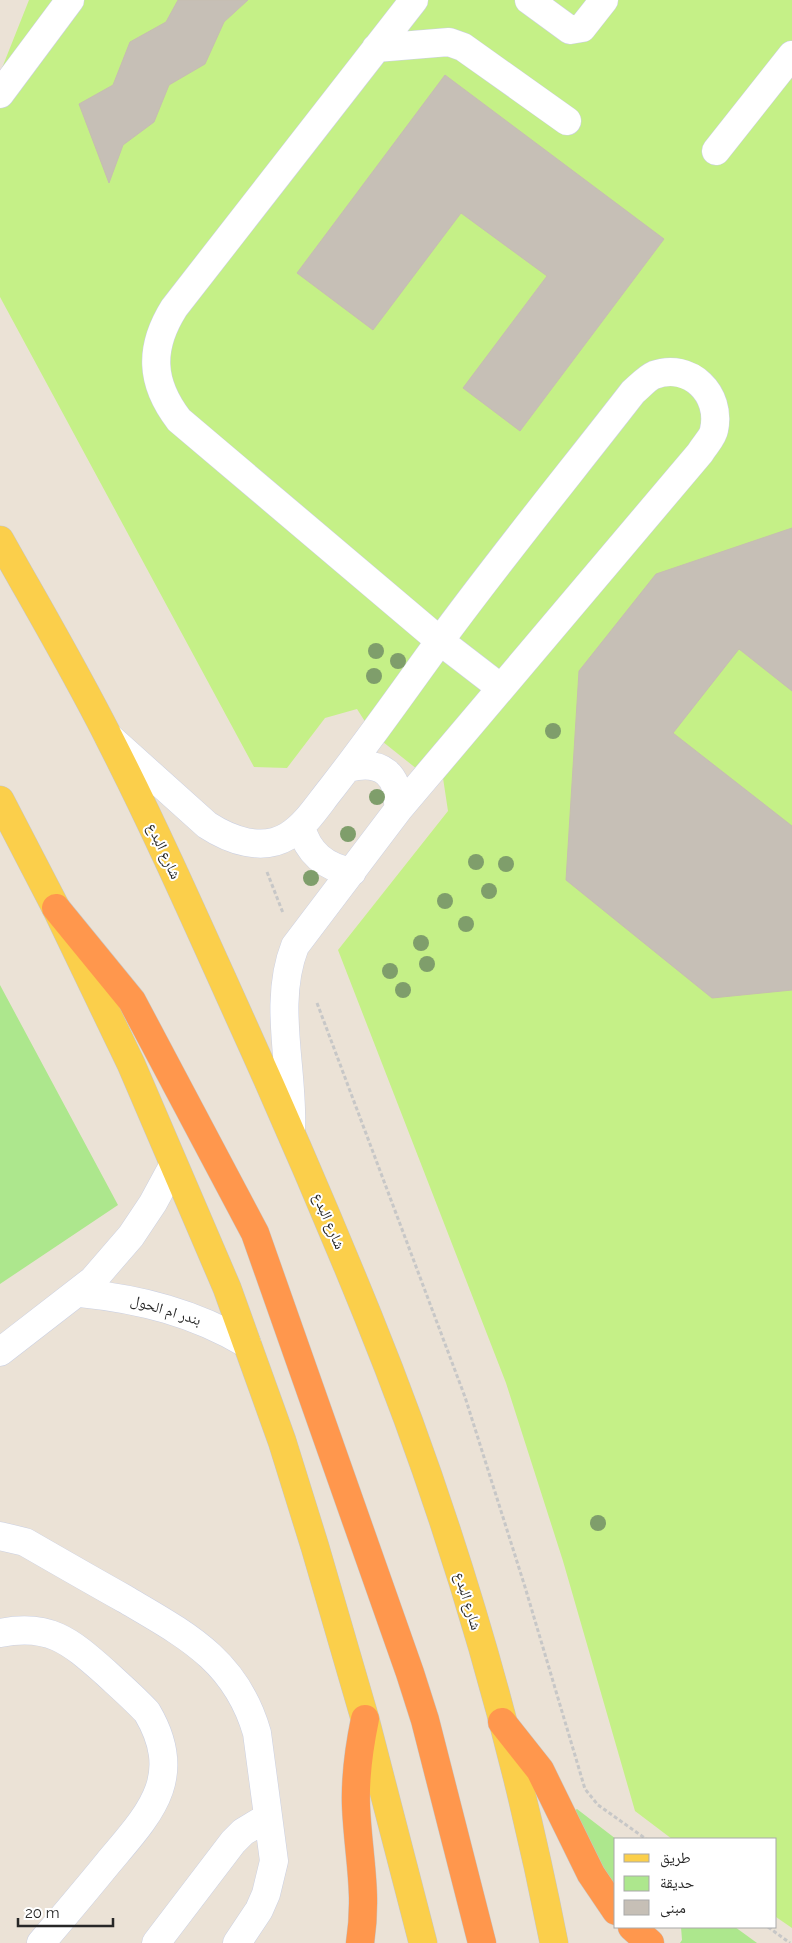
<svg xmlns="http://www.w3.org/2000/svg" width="792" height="1943" font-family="Raleway,'Noto Naskh Arabic',sans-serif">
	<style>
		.green { fill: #ade78d }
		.pitch { fill: #c5f087 }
		.building { fill: #c6bfb6; stroke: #c6beb0 }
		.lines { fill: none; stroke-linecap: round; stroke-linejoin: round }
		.minor-casing { stroke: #cbd0e2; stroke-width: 29 }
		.major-casing { stroke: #c7c7c7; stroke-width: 29 }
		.highway-casing { stroke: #c7c7c7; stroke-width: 29 }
		.path { stroke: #c7c7c7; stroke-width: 3; stroke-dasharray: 4 2.5; stroke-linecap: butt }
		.minor { stroke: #fff; stroke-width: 28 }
		.major { stroke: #fbcf4b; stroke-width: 28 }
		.highway { stroke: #ff974d; stroke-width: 28 }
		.tree { fill: #7f9e6b }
		.labels { text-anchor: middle; stroke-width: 4; stroke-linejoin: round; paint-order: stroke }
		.street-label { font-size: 15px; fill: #272727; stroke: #fff }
	</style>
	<rect width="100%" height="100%" fill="#ebe2d6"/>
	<path class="green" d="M0,985l118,220 -118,79z
		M577,1809l39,30v69l-46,-95z
		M681,1927h54l22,16h-77l2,-3z"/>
	<path class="pitch" d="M29,0h763v1928l-16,-11v-78h-104l-37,-28 -72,-250 -57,-178 -168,-433 110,-139 -5,-33 -16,-1 -54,-43 -16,-25 -32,9 -38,50 -33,-1 -254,-470v-224z"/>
	<path class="building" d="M178,0h70l-24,22 -19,42 -36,21 -15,37 -31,23 -14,38 -30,-79 34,-19 17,-43 36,-20z
		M445,75l219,164 -144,192 -57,-43 84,-112 -86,-63 -88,117 -76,-57z
		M792,528v163l-53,-42 -66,84 119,93v164l-80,8 -146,-118 13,-209 77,-97z"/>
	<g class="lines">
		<g class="minor-casing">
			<path id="minor" d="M414,0l-240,308c-25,40 -24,74 5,112l261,221 61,47
				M529,0l41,30 12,-2 22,-28
				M376,48l73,-6 14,5 104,74
				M0,94l70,-94
				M716,151l76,-96
				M109,737l98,88c23,15 55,27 81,11 18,-11 30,-31 43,-47 36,-46 69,-93 103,-140 64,-88 133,-172 199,-257 6,-5 14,-14 21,-17 36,-13 68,19 60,55 -1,7 -10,16 -14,23l-302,357 -103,136c-23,58 -1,124 -4,185
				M348,768c34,-9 52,7 50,42
				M301,827c7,26 24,40 51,45
				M80,1293c60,6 115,20 167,51
				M0,1352l93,-72 38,-44 22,-33 20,-37
				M0,1536l25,6c33,19 66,38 100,57 61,36 111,61 132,134l17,128 -8,33 -7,16 -22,33
				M0,1633c49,-10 70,8 105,39 14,13 29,26 42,40 39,66 2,102 -39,151 -22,27 -44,53 -67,80
				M156,1943l77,-101 10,-10 25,-15"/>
		</g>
		<g class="major-casing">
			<path id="major" d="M0,540c37,66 76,132 110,200 46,90 87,183 129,276 45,99 88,199 129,300 82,202 144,414 186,627
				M0,800l56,108 75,156 96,224 55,153 33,106 50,172 58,224"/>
		</g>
		<g class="highway-casing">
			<path id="highway" d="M56,908l76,93 123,232 155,440 15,47 57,223
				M502,1722l38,48 51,104 25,37
				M632,1927l18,16
				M360,1943c8,-51 -2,-88 -4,-137 -1,-30 3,-58 9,-87"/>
		</g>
		<path class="path" d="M267,872l16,41
			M317,1003l148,394 60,190 60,202 13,16 48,34
			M768,1927l22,16"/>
		<use href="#minor" class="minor"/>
		<use href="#major" class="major"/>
		<use href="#highway" class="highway"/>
	</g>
	<g class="tree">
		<circle cx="376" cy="651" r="8"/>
		<circle cx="398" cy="661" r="8"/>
		<circle cx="374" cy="676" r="8"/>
		<circle cx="553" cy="731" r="8"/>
		<circle cx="377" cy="797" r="8"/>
		<circle cx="348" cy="834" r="8"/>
		<circle cx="476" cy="862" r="8"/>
		<circle cx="506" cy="864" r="8"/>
		<circle cx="311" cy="878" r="8"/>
		<circle cx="489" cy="891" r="8"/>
		<circle cx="445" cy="901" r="8"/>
		<circle cx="466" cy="924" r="8"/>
		<circle cx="421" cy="943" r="8"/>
		<circle cx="427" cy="964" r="8"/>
		<circle cx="390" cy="971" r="8"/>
		<circle cx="403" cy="990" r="8"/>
		<circle cx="598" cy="1523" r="8"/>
	</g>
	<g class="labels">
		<g class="street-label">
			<text transform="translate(164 851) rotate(65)" y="5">شارع البدع</text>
			<text transform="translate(329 1221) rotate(67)" y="5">شارع البدع</text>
			<text transform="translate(166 1310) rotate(17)" y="5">بندر ام الحول</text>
			<text transform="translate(468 1601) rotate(73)" y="5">شارع البدع</text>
		</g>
	</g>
	<rect x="614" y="1838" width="162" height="90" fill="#ffffff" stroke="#a9a9a9"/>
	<rect x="624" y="1854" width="25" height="8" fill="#fbcf4b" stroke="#a9a9a9"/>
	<text x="660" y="1863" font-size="15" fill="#272727">طريق</text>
	<rect x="624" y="1876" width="25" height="15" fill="#ade78d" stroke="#a9a9a9"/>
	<text x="660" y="1888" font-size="15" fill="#272727">حديقة</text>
	<rect x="624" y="1900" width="25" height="15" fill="#c6bfb6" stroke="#a9a9a9"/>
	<text x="660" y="1913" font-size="15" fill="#272727">مبنى</text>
	<path d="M18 1918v8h95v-8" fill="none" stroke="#272727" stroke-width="2.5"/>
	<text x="25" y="1918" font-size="15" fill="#272727" stroke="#ffffff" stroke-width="4" paint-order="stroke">20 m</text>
</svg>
